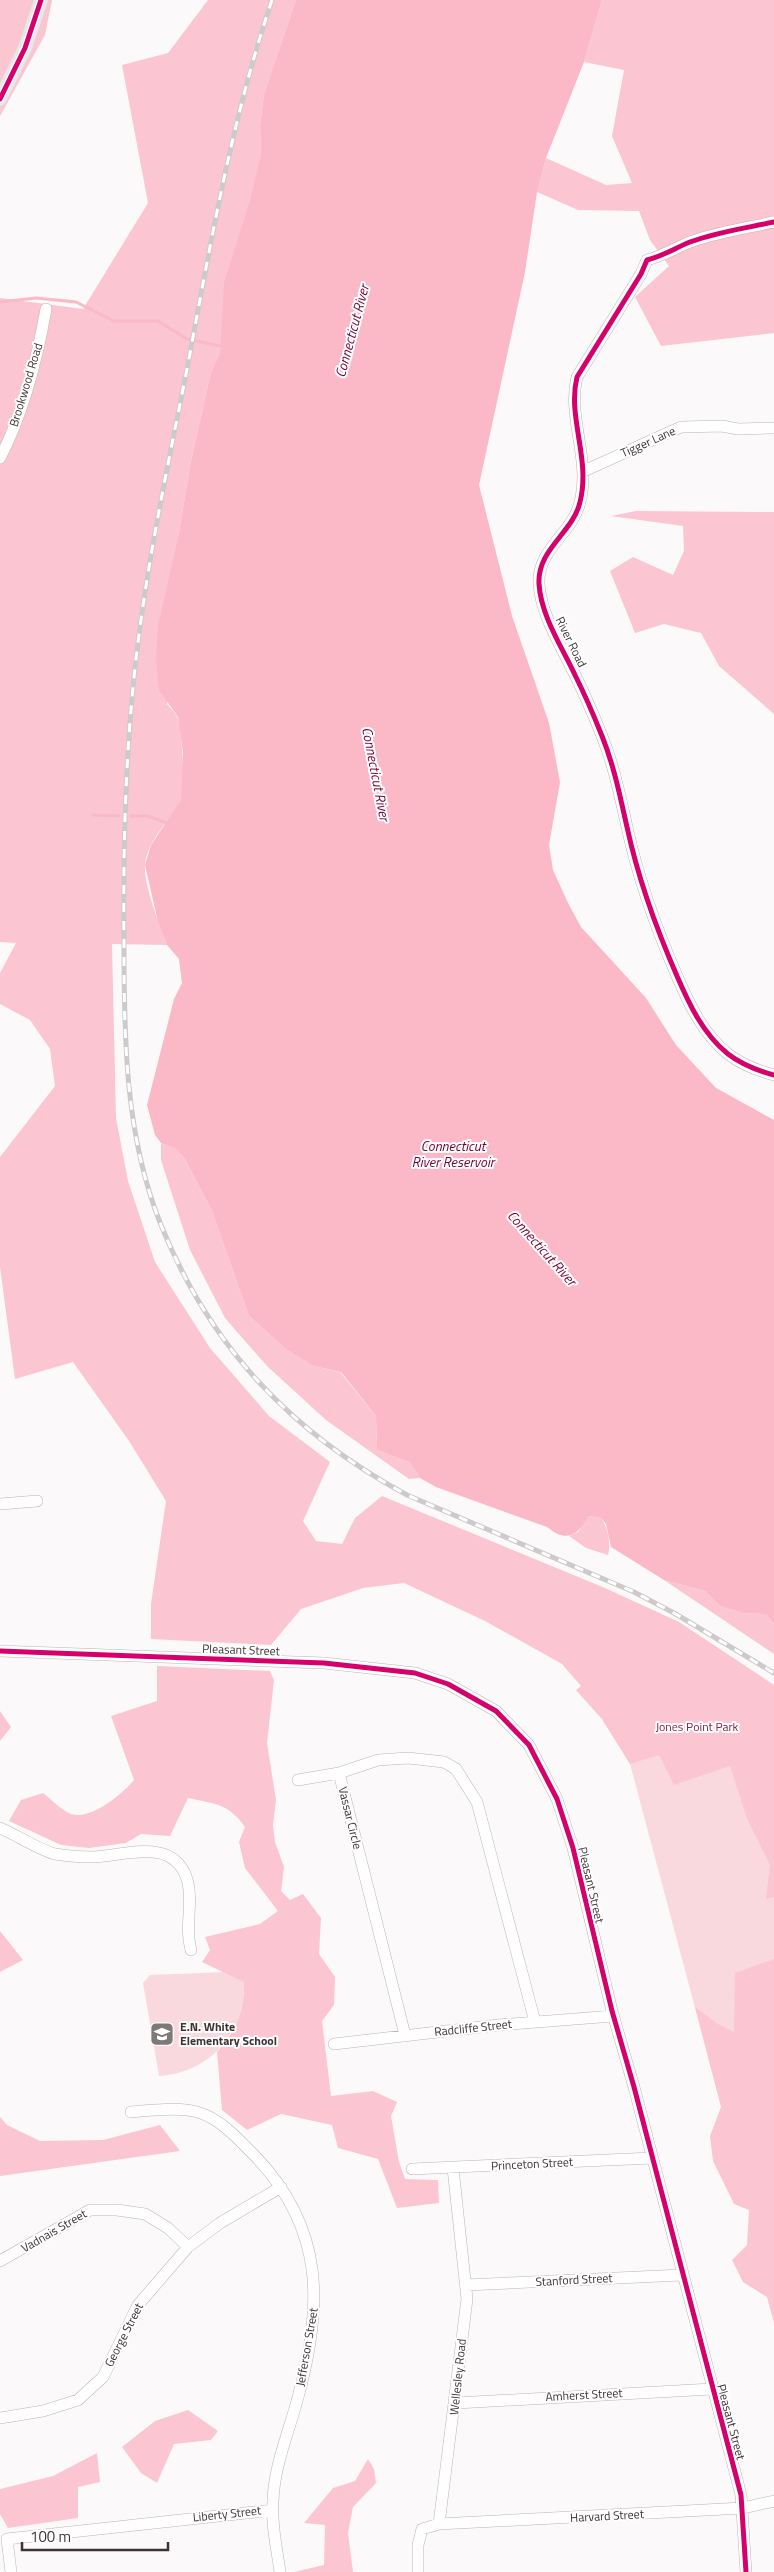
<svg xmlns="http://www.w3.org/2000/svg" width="774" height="2572" font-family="'Titillium Web',sans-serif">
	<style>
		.green { fill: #fad9de }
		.forest { fill: #fbc6d1 }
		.water { fill: #fbb8c6 }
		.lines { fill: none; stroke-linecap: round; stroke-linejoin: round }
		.stream { stroke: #fbb8c6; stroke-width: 3 }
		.minor-casing { stroke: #bbb5b6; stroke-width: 12 }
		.major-casing { stroke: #d7d4d5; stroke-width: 15 }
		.minor { stroke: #fffefe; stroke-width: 11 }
		.major { stroke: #ece5e7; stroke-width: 14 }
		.rail-casing { stroke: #cccacb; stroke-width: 5 }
		.rail { stroke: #fff; stroke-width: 3; stroke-dasharray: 9; stroke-linecap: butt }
		.cycleway-casing { stroke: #fff; stroke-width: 8 }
		.cycleway { stroke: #d6006c; stroke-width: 5 }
		.labels { text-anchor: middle; stroke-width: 4; stroke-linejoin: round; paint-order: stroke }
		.street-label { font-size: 12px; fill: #3c3234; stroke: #fff }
		.park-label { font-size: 12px; fill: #8c1f42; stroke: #fff }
		.poi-label { font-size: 12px; font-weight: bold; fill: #3c3234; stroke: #fff; text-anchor: start }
		.water-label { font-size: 14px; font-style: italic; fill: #750030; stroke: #fff }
	</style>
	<rect width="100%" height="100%" fill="#fcf9fa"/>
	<path class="green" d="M774,1685v619l-144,-540 -28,-45 -26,-29z
		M225,1972l19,9c2,51 -34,92 -85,95l-16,-93 7,-8z"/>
	<path class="forest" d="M0,0h52l-7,35 -45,81z
		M208,0h88l-32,94 -4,31 1,28 -38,178 -3,22 -9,19 -20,89 -13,77 -11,166c3,4 9,9 11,15 4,13 8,71 2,83 -11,20 -32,37 -35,62 -2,20 15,62 22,81l-55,-1 4,174 12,63 27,81 55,86 59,68 61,46 -27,59 13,20 26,3 13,-26 27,-22 223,92 74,34 95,63v212l-8,2 4,-34 -23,-46 -17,-53 -56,19 -15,-30 -29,9 -28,-45 -26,-29 5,-4 -19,-22 -77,-43 -81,-38 -41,5 -62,21 -30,36 -120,-6v-35l15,-103 -37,-60 -56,-79 -58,17 -15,-112v-110l55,-71 -5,-37 -20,-29 -30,-16v-31l16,-30 -16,-1v-644l83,11 65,-106 -26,-138 46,-12z
		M602,0h172v333l-113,13 -26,-49 34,-31 -19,-26 -11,-29 -61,-1 -41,-18 9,-34 60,27 26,-2 -20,-47 12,-66 -40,-8z
		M636,511l138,1v202l-55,-48 -18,-33 -37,-9 -29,9 -25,-62 23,-14 40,18 11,-24 -1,-25 -72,-10z
		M161,1143l15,6 9,10 27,52 37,105 38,34 26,16 27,6 36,44 1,34 32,12 11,16 -11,1 -83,-59 -59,-54 -42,-48 -35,-68 -29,-90z
		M589,1516l12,2c7,9 10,26 7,37l-22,-7 -17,-12 9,-4z
		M664,1580l41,11 15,15 23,7 23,1 8,10v30z
		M157,1666l113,5 4,9 -7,63 9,57 -3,25 2,17 9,25 -3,24 9,9 13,-6 18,24 -2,36 16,23 -1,28 -12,16 9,75 42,-5 24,11 -6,14 8,46 6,17 33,1 1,23 -42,5 -19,-49 -40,-11 -6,-23 -51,-11 -34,16 -25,-20 -5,-58c19,-20 28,-43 27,-70l-42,-20 8,-12 -5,-13 55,-13 18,-13 -33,-43 -6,-26 6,-15c-17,-24 -30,-23 -57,-29l-18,38 -29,-2 -15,9 -37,5 -28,-3 -52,-24 12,-21 22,-7c8,6 19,18 28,21 21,6 51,-20 63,-34l-23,-64 46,-15z
		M0,1711l11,16 -11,14z
		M0,1931l23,29 -23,12z
		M774,1959v364l-7,-26 -24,-15 -11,-22 15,-15 2,-35 -15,-6 -21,-43 -3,-25 11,-29 -26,-100 23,17 16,8 1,-59z
		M0,2117l7,8 33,16 63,-1 57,-15 20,26 -180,25z
		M188,2410l30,21 -7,9 -37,4 -17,39 -16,-10 -19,-26 33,-26z
		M97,2453l3,29 -22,5v31l-70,10 -8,-14v-25l53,-13z
		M368,2459l6,10 2,14 -23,24 -5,26 5,39h-59l30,-7 1,-40 -21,-2 29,-35 22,-7z"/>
	<path class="water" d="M296,0h306l-18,62 -38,96 -9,34 -12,80 -46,213 33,131 37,107 11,59 -11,63 4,25 15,33 13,24 65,71 30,47 40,43 58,32v504l-8,-10 -23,-1 -23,-7 -15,-15 -41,-11 -53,-33 -5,-23 -5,-6 -12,-2c-12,20 -22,27 -42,11l-111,-40 -16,-9 -11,-16 -32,-12 -1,-34 -35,-44 -28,-6 -26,-16 -38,-34 -37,-105 -27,-52 -9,-10 -15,-6 -6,-8 -8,-30 27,-106 8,-16 -3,-24 -12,-14 -9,-23 -13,-57 6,-20 30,-45 2,-47 -5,-36 -19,-27 -3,-31 2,-33 20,-88 13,-77 20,-89 9,-19 4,-70 26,-82 11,-48 -1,-28 4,-31z"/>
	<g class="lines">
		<path class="stream" d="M0,302l36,-4 40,4 38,19h44l29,18 38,8
			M93,815l26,1
			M131,816h16l20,7"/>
		<g class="minor-casing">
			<path id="minor" d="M774,222c-28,6 -57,10 -84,20 -15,6 -27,14 -43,18l-6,14 -64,103c-10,40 14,82 3,125 -7,31 -43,47 -41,82 2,32 23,63 36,91 10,20 19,41 27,61 12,30 18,60 25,91 11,51 29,101 50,149 12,28 26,58 51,78 13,10 31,17 46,21
				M0,458c24,-46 37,-98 46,-149
				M584,471l97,-44 41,-1 16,3 36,-1
				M0,1504l37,-3
				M0,1651l324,12 91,10 33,11 48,27 33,34 28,54 16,49 39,163 22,76 107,408 5,77
				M298,1780l41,-7
				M0,1828c15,6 41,23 55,26 12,2 26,3 38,3 31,-1 80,-21 94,22 7,24 -3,47 4,71
				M405,2035l-66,-262 39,-13 30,-2 36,4 12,7 21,33 58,220
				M334,2044l164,-19 115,-9
				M131,2112c67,-6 76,-6 123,43 72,74 69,153 43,246 -9,33 -23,66 -24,100 -2,23 4,48 7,71
				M412,2169l240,-11
				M0,2261l90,-51h27l28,4 23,14 20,19
				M466,2285l216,-10
				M456,2403l256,-14
				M0,2418l43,-7 35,-11 25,-23 35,-72 50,-58 32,-24 61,-36
				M439,2524l304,-16 31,-7
				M11,2572l-4,-33 266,-29
				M418,2572v-27l4,-16 17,-5 28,-225 -14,-131"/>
		</g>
		<g class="major-casing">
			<path id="major" d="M0,99l25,-51 16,-48"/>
		</g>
		<use href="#minor" class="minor"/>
		<use href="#major" class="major"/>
		<g class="rail-casing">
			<path id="rail" d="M272,0c-40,118 -61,241 -84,364 -20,101 -42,202 -53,304 -10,92 -12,184 -11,276 0,95 1,192 37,281 49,122 131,208 246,270l227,97 40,21 100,60"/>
		</g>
		<use href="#rail" class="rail"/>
		<g class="cycleway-casing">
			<path id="cycleway" d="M0,99l25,-51 16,-48
				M774,222c-28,6 -57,10 -84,20 -15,6 -27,14 -43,18l-6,14 -64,103c-10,40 14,82 3,125 -7,31 -43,47 -41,82 2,32 23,63 36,91 10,20 19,41 27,61 12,30 18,60 25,91 11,51 29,101 50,149 12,28 26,58 51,78 13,10 31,17 46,21
				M0,1651l324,12 91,10 33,11 48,27 33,34 28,54 16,49 39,163 22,76 107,408 5,77"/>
		</g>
		<use href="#cycleway" class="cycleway"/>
	</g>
	<defs>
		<g id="school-square" transform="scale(1.25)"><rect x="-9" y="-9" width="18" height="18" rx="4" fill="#7f7879" stroke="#fff"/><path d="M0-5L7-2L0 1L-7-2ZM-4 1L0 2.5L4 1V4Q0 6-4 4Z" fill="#fff"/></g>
	</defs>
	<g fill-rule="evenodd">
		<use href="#school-square" x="162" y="2034"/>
	</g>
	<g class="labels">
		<g class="street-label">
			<text transform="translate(26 385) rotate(-73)" y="4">Brookwood Road</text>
			<text transform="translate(648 442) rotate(-24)" y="4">Tigger Lane</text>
			<text transform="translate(571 642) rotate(64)" y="4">River Road</text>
			<text transform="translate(241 1650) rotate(2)" y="4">Pleasant Street</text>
			<text transform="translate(350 1818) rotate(76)" y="4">Vassar Circle</text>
			<text transform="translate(591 1885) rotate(77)" y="4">Pleasant Street</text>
			<text transform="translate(473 2028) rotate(-6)" y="4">Radcliffe Street</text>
			<text transform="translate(532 2164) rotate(-3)" y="4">Princeton Street</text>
			<text transform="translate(54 2231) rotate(-30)" y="4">Vadnais Street</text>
			<text transform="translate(574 2280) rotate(-3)" y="4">Stanford Street</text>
			<text transform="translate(124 2335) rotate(-63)" y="4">George Street</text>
			<text transform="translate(307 2347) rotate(-80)" y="4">Jefferson Street</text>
			<text transform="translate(458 2377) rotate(-84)" y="4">Wellesley Road</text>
			<text transform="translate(584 2395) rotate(-3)" y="4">Amherst Street</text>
			<text transform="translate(731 2422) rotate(75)" y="4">Pleasant Street</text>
			<text transform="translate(227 2514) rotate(-6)" y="4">Liberty Street</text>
			<text transform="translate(607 2516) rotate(-3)" y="4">Harvard Street</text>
		</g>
		<g class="park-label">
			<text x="697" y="1731">Jones Point Park</text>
		</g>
		<g class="poi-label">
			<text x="180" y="2031">E.N. White<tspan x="180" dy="14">Elementary School</tspan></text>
		</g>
		<g class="water-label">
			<text transform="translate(352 331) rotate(-75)" y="5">Connecticut River</text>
			<text transform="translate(376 774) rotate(79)" y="5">Connecticut River</text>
			<text x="453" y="1151">Connecticut<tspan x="453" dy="16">River Reservoir</tspan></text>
			<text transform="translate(542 1248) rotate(48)" y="5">Connecticut River</text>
		</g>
	</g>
	<path d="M22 2542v8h146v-8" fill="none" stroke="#3c3234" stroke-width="2.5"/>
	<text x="30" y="2542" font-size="15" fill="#3c3234" stroke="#ffffff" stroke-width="4" paint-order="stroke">100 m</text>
</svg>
